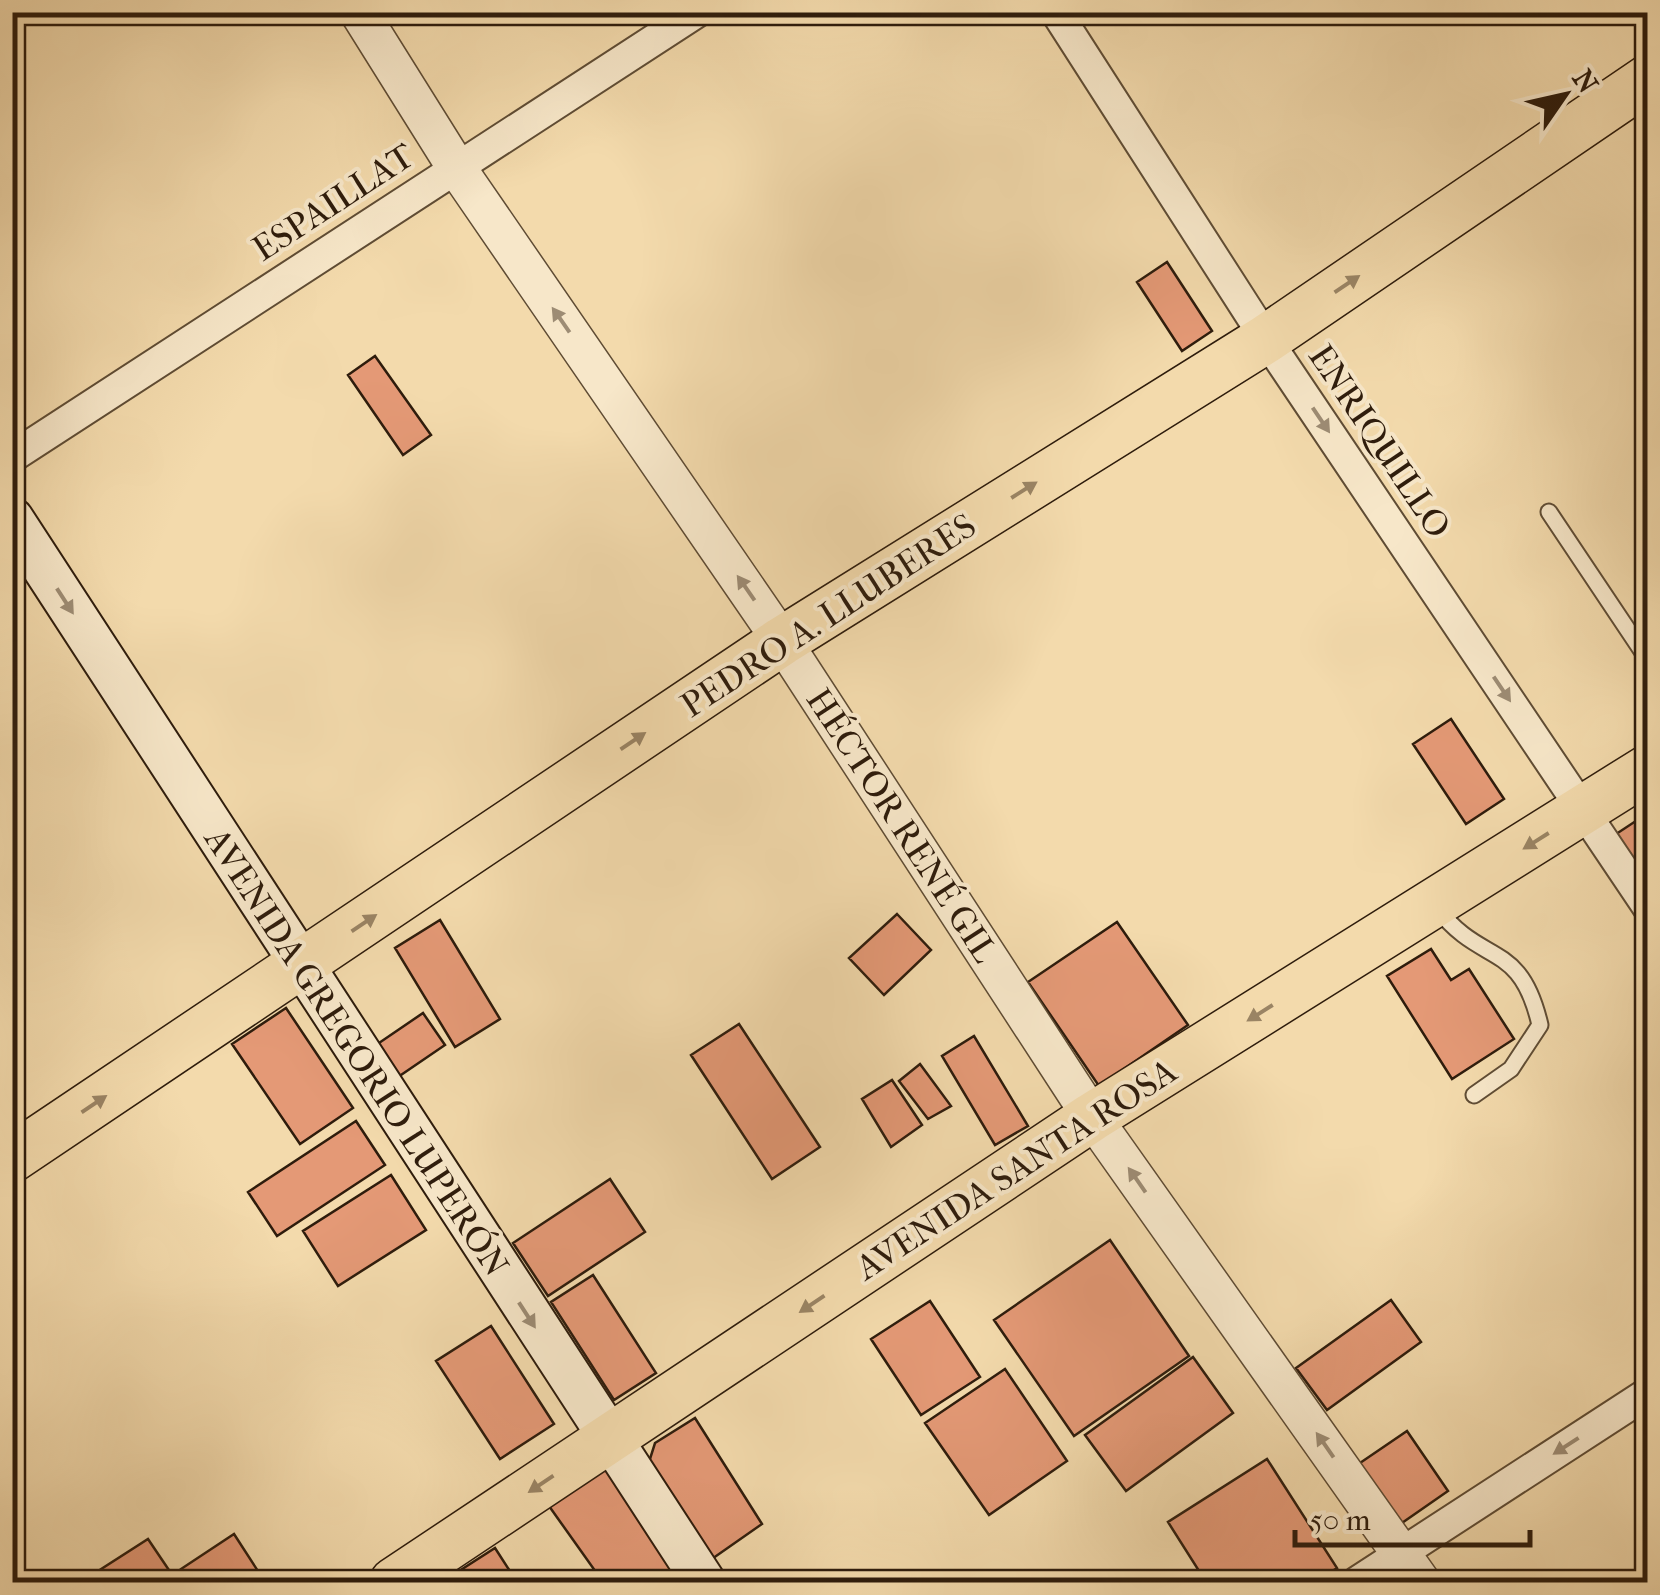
<svg xmlns="http://www.w3.org/2000/svg" width="1660" height="1595" font-family="'IM FELL French Canon',serif">
	<style>
		.building { fill: #e49976; stroke: #2e1c0c; stroke-width: 2.5 }
		.lines { fill: none; stroke-linecap: round; stroke-linejoin: round }
		.service-casing { stroke: #5f4c34; stroke-width: 19 }
		.minor-casing { stroke: #5f4c34; stroke-width: 34 }
		.tertiary-casing { stroke: #5f4c34; stroke-width: 41 }
		.secondary-casing { stroke: #2e1c0c; stroke-width: 46 }
		.primary-casing { stroke: #2e1c0c; stroke-width: 51 }
		.service { stroke: #f7e7c9; stroke-width: 15 }
		.minor { stroke: #f7e7c9; stroke-width: 30 }
		.tertiary { stroke: #f7e7c9; stroke-width: 38 }
		.secondary { stroke: #f7e7c9; stroke-width: 42 }
		.primary { stroke: #f3daac; stroke-width: 48 }
		.oneway { fill: #9a8464 }
		.oneway2 { fill: #9d8c74 }
		.labels { text-anchor: middle; stroke-width: 8; stroke-linejoin: round; paint-order: stroke }
		.street-label { font-size: 35px; fill: #2e1c0c; stroke: #f7e7c9 }
	</style>
	<rect width="100%" height="100%" fill="#f3daac"/>
	<filter id="stains"><feTurbulence type="fractalNoise" baseFrequency=".002" numOctaves="4"/><feColorMatrix values="0 0 0 0 .2 0 0 0 0 .09 0 0 0 0 .02 0 0 0 .5 -.17"/></filter>
	<radialGradient id="worn" r=".72"><stop offset=".6" stop-color="#630" stop-opacity="0"/><stop offset="1" stop-color="#630" stop-opacity=".3"/></radialGradient>
	<path class="building" d="M1167,262l45,69 -30,20 -45,-69z
		M375,356l56,79 -28,20 -55,-80z
		M1451,719l53,80 -38,25 -53,-80z
		M1648,813v88l-41,-61z
		M897,914l34,36 -47,45 -35,-37z
		M440,920l60,99 -45,28 -60,-99z
		M1117,922l71,103 -89,61 -71,-104z
		M1431,949l20,31 18,-11 45,70 -62,40 -65,-103z
		M286,1008l67,100 -53,36 -68,-100z
		M423,1013l22,32 -47,32 -22,-32z
		M739,1024l81,123 -48,32 -81,-124z
		M974,1036l54,90 -33,19 -53,-89z
		M920,1064l31,42 -23,13 -29,-38z
		M892,1080l30,45 -31,22 -29,-48z
		M356,1121l29,44 -108,71 -29,-44z
		M391,1175l35,55 -88,56 -35,-55z
		M610,1179l35,53 -97,64 -35,-53z
		M1110,1240l79,116 -115,80 -80,-116z
		M593,1275l63,98 -42,27 -63,-98z
		M1391,1300l30,42 -94,68 -31,-42z
		M930,1301l50,76 -59,38 -50,-76z
		M491,1326l63,98 -54,35 -64,-98z
		M1193,1357l40,56 -107,78 -41,-56z
		M1005,1369l62,92 -78,54 -64,-92z
		M695,1418l67,106 -53,37 -60,-99 6,-19z
		M1407,1431l41,60 -49,34 -42,-60z
		M1267,1459l70,109 -22,14h-109l-38,-60z
		M606,1465l73,104 -20,13h-56l-54,-76z
		M234,1534l31,48h-75l-9,-13z
		M148,1539l29,43h-96z
		M495,1548l22,34h-75z"/>
	<g class="lines">
		<g class="service-casing">
			<path id="service" d="M1549,512l99,148
				M1437,908c45,59 83,31 103,117l-29,44 -37,26"/>
		</g>
		<g class="minor-casing">
			<path id="minor" d="M1056,12l210,327 382,568
				M12,457l685,-445
				M1357,1582l291,-189"/>
		</g>
		<g class="tertiary-casing">
			<path id="tertiary" d="M359,12l97,155 326,474 310,476 329,465"/>
		</g>
		<g class="secondary-casing">
			<path id="secondary" d="M12,519l692,1063"/>
		</g>
		<g class="primary-casing">
			<path id="primary" d="M12,1158l770,-517 484,-302 382,-260
				M394,1582l698,-465 556,-348"/>
		</g>
		<use href="#service" class="service"/>
		<use href="#minor" class="minor"/>
		<use href="#tertiary" class="tertiary"/>
		<use href="#secondary" class="secondary"/>
		<use href="#primary" class="primary"/>
	</g>
	<defs><path id="oneway-solid" d="M-6-.8H1V-3.2L6.5 0L1 3.2V.8H-6Z" transform="scale(2.5)"/></defs>
	<g class="oneway">
		<use href="#oneway-solid" transform="translate(1347 284) rotate(-34)"/>
		<use href="#oneway-solid" transform="translate(1024 490) rotate(-32)"/>
		<use href="#oneway-solid" transform="translate(633 741) rotate(-34)"/>
		<use href="#oneway-solid" transform="translate(1536 841) rotate(148)"/>
		<use href="#oneway-solid" transform="translate(364 923) rotate(-34)"/>
		<use href="#oneway-solid" transform="translate(1260 1013) rotate(148)"/>
		<use href="#oneway-solid" transform="translate(94 1104) rotate(-34)"/>
		<use href="#oneway-solid" transform="translate(812 1304) rotate(146)"/>
		<use href="#oneway-solid" transform="translate(541 1484) rotate(146)"/>
	</g>
	<g class="oneway2">
		<use href="#oneway-solid" transform="translate(561 320) rotate(-125)"/>
		<use href="#oneway-solid" transform="translate(1321 420) rotate(56)"/>
		<use href="#oneway-solid" transform="translate(746 588) rotate(-125)"/>
		<use href="#oneway-solid" transform="translate(65 601) rotate(57)"/>
		<use href="#oneway-solid" transform="translate(1502 689) rotate(56)"/>
		<use href="#oneway-solid" transform="translate(1137 1180) rotate(-125)"/>
		<use href="#oneway-solid" transform="translate(527 1315) rotate(57)"/>
		<use href="#oneway-solid" transform="translate(1325 1445) rotate(-125)"/>
		<use href="#oneway-solid" transform="translate(1566 1446) rotate(147)"/>
	</g>
	<g class="labels">
		<g class="street-label">
			<text transform="translate(333 202) rotate(-33)" y="12">ESPAILLAT</text>
			<text transform="translate(1380 441) rotate(56)" y="12">ENRIQUILLO</text>
			<text transform="translate(828 615) rotate(-33)" y="12">PEDRO A. LLUBERES</text>
			<text transform="translate(902 825) rotate(57)" y="12">HÉCTOR RENÉ GIL</text>
			<text transform="translate(357 1052) rotate(57)" y="12">AVENIDA GREGORIO LUPERÓN</text>
			<text transform="translate(1016 1169) rotate(-33)" y="12">AVENIDA SANTA ROSA</text>
		</g>
	</g>
	<rect width="1660" height="1595" fill="none" stroke="#f3daac" stroke-width="50"/>
	<rect x="15" y="15" width="1630" height="1565" fill="none" stroke="#2e1c0c" stroke-width="5"/>
	<rect x="25" y="25" width="1610" height="1545" fill="none" stroke="#2e1c0c" stroke-width="2.5"/>
	<g transform="translate(1565 95) rotate(56)" stroke="#f7e7c9" stroke-width="8" paint-order="stroke">
	<path d="M0-8L18 38L0 25L-18 38Z" fill="#2e1c0c"/>
	<text y="-15" font-size="28" font-weight="bold" text-anchor="middle" fill="#2e1c0c">N</text>
	</g>
	<path d="M1295 1530v15h235v-15" fill="none" stroke="#2e1c0c" stroke-width="5"/>
	<text x="1310" y="1530" font-size="30" fill="#2e1c0c" stroke="#f7e7c9" stroke-width="8" paint-order="stroke">50 m</text>
	<rect width="100%" height="100%" filter="url(#stains)"/>
	<rect width="100%" height="100%" fill="url(#worn)"/>
</svg>
